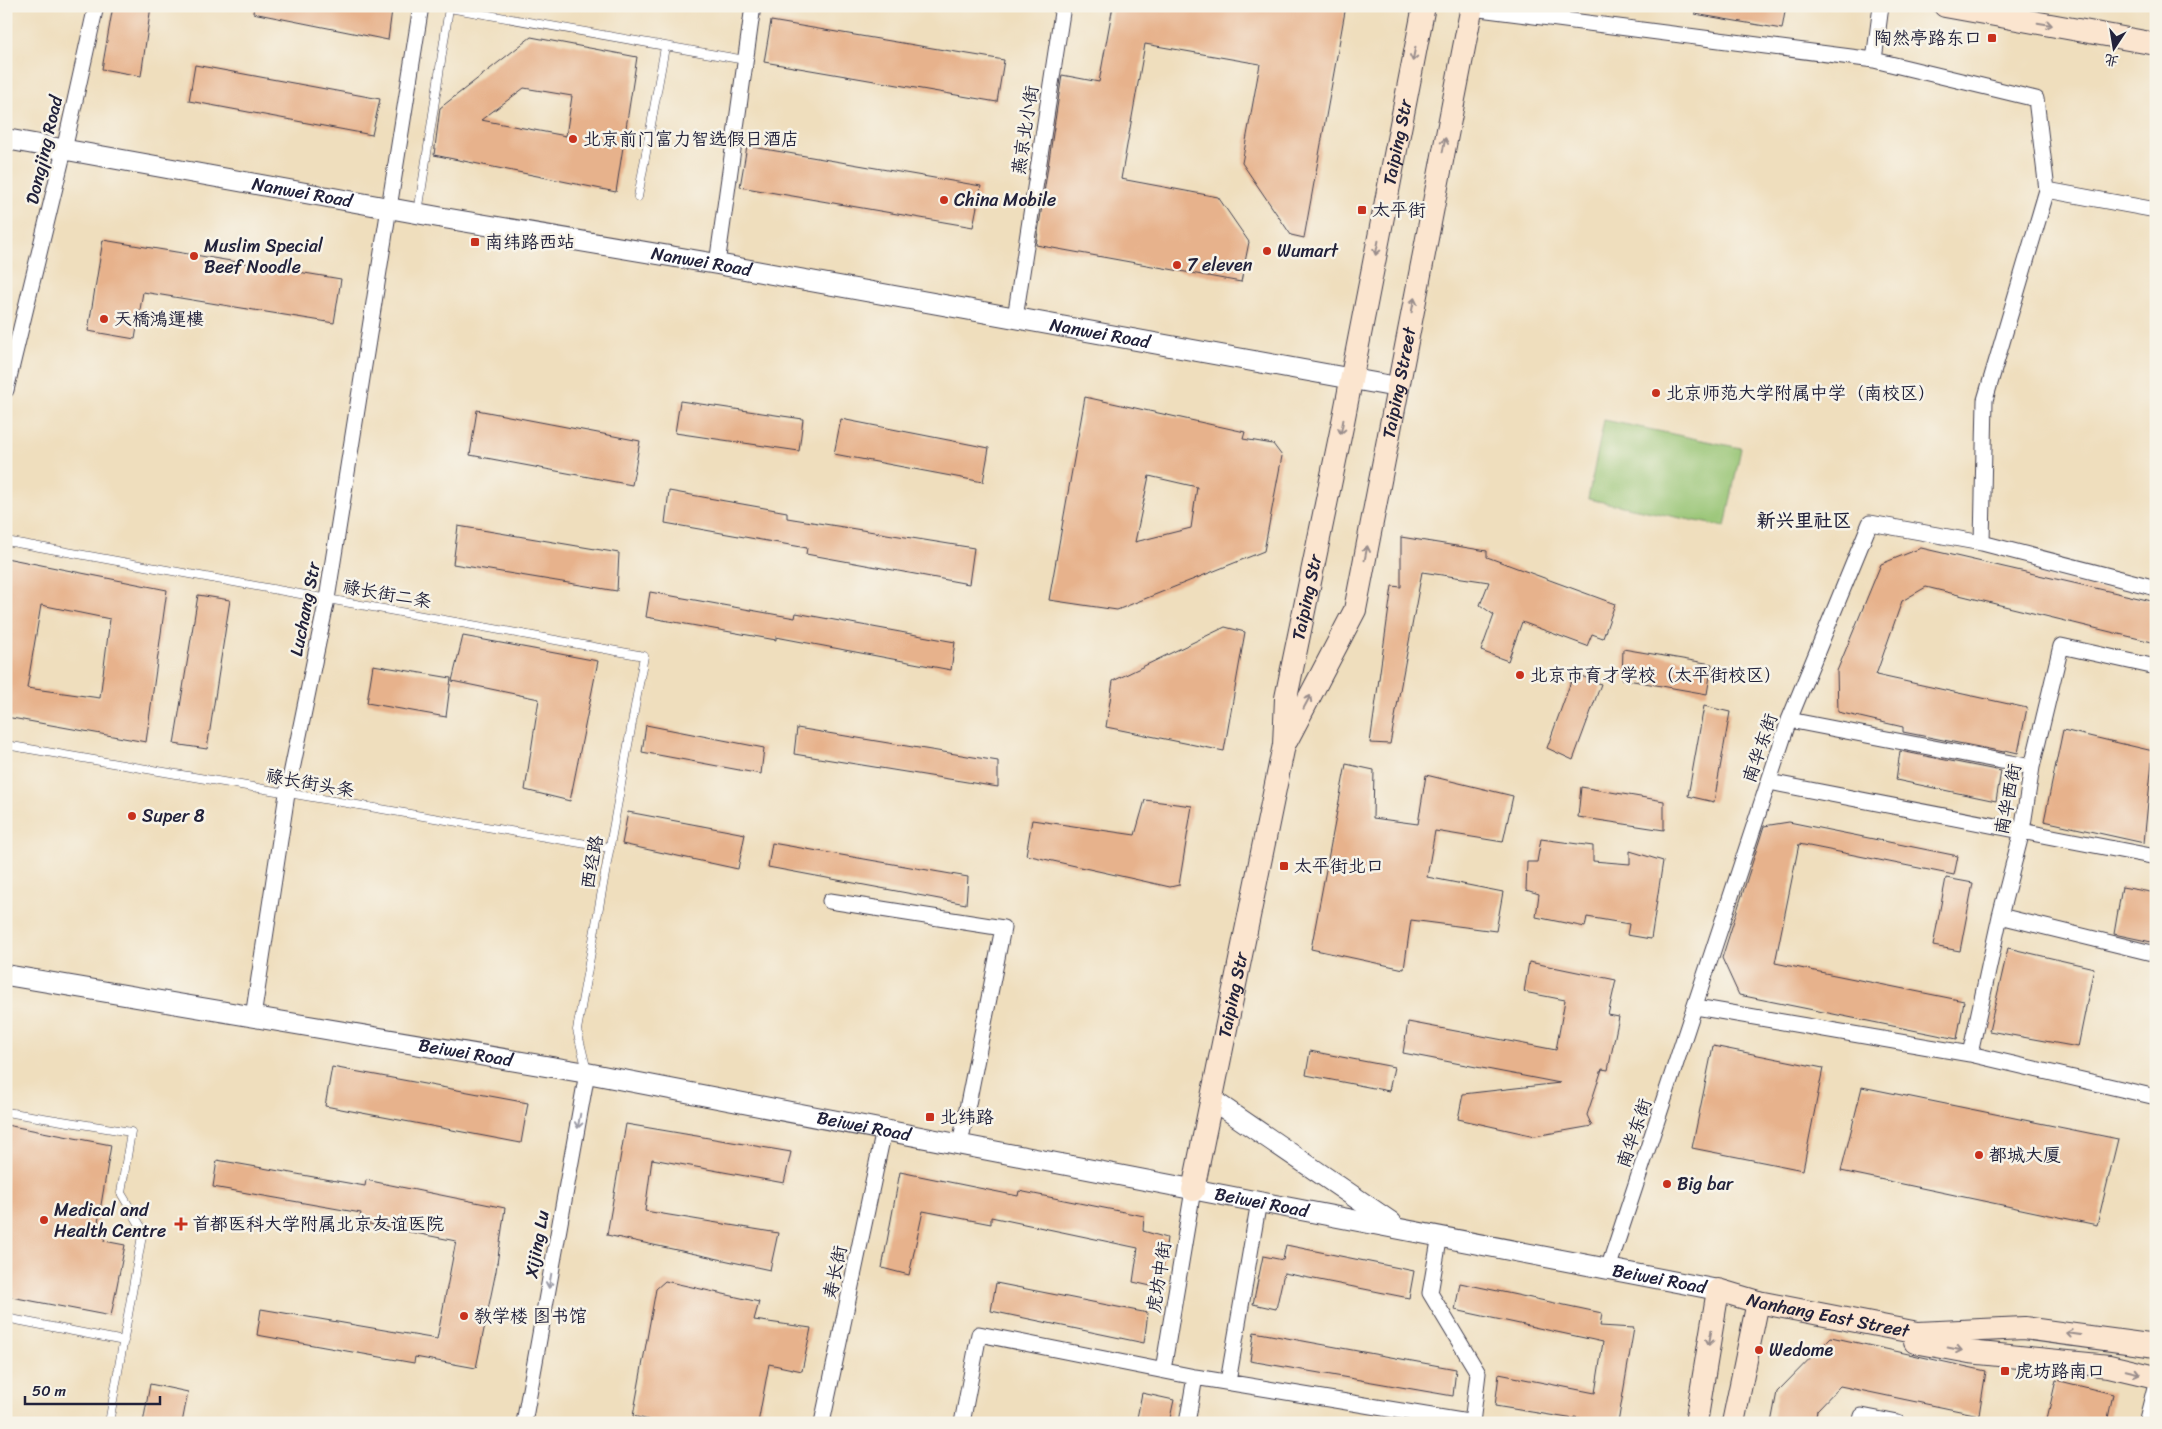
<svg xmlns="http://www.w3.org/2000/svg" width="2162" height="1429" font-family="Sriracha,'LXGW WenKai TC',sans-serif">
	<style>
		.green { fill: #94c371; stroke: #5b7256 }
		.building { fill: #e7b28c; fill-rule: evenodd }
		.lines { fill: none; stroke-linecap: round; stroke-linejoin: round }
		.service-casing { stroke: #413e4e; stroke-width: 9 }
		.minor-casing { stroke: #413e4e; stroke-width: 17 }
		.tertiary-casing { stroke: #413e4e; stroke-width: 22 }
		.secondary-casing { stroke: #413e4e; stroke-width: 24 }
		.service { stroke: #fff; stroke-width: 8 }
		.minor { stroke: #fff; stroke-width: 15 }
		.tertiary { stroke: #fff; stroke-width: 20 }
		.secondary { stroke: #fbe5cf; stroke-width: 22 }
		.oneway { stroke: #998d8c }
		.oneway2 { stroke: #9c9ca7 }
		.poi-dot { fill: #c8321e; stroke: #f7f3e8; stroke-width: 2 }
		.labels { text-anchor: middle; stroke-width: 5; stroke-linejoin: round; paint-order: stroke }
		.poi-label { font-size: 18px; fill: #22223b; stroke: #f7f3e8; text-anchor: start }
		.street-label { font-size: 18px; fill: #22223b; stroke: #f7f3e8 }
		.neighbourhood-label { font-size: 19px; font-weight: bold; fill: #22223b; stroke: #f7f3e8 }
	</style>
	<rect width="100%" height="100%" fill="#f7f3e8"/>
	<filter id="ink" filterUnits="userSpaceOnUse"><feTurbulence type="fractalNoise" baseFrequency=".02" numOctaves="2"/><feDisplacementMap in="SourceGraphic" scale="10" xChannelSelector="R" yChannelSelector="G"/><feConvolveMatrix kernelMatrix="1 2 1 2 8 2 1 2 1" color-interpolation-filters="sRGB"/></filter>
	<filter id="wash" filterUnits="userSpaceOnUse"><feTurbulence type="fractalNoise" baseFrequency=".0096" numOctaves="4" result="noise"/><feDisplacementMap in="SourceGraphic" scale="20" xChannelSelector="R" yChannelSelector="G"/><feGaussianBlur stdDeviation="1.12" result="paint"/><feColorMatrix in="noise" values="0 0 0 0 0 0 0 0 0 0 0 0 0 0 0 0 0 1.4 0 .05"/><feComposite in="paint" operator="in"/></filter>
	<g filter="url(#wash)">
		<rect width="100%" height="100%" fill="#efdebd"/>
		<path class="green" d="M1604,420l137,28 -16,79 -137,-28z"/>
		<g id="blocks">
			<path class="building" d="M113,6h38l-10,70 -39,-7z
				M254,6h116l22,4 -4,30 -135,-27z
				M1113,6h233l-42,232 -13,-3 -49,-72 18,-99 -115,-20 -24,135 97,18 31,45 -8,40 -205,-37 26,-170 37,7z
				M1695,6h91l-4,23 -87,-15z
				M771,21l233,39 -7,42 -233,-40z
				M531,37l106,20 -21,135 -182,-37 6,-47zM524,88l48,8 -6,40 -85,-16z
				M195,65l185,34 -8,36 -183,-34z
				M747,146l234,40 -8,41 -233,-40z
				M103,240l238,39 -7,44 -191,-31 -8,47 -47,-8z
				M1085,397l160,35 -2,7 30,5 9,12 -18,95 -147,59 -68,-10zM1149,476l48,11 -6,41 -56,14z
				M680,401l123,18 -4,32 -124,-18z
				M477,410l163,31 -8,44 -162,-30z
				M841,419l148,29 -6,34 -149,-28z
				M669,491l118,21v6l187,30 -5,36 -163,-30 1,-6 -142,-25z
				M458,526l161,27 -2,38 -164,-27z
				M1401,537l86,14v6l128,47 -12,34 -11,-4 -5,12 -65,-24 -14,39 -27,-10 13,-36 -14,-10 9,-23 -67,-10 -32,172 -20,-1 22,-157 9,1z
				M1921,548l235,54v41l-230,-56 -24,14 -26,74 151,33 -9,45 -13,-3 -1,2 -101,-20v-5l-65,-15 -1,-41 44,-107z
				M6,558l161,32 -21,152 -140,-25zM41,605l69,14 -10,79 -73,-10z
				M650,592l145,26 1,-5 159,29 -4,28 -175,-33v3l-130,-23z
				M198,595l32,5 -23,149 -33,-5z
				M1225,627l20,5 -21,119 -118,-24 7,-46z
				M463,636l135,25 -28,140 -45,-11 14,-91 -87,-18z
				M1623,649l89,15 -5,30 -85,-15z
				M373,665l78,13 -5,39 -79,-14z
				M1574,673l27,11 -28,76 -26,-12z
				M1704,706l26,6 -16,90 -26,-6z
				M646,725l118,23 -3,26 -119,-22z
				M797,728l201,33v26l-204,-33z
				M2063,730l90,21 -9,92 -100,-22z
				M1900,751l101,20 -5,30 -100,-21z
				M1346,764l28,6 -1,48 45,6 8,-49 87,21 -10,46 -68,-11 -8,46 76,15 -7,39 -85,-11 -7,49 -93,-20z
				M1581,787l83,14v29l-86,-13z
				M1145,800l47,6 -13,79 -9,2 -144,-32 6,-35 103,15z
				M628,812l117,22 -7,35 -116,-25z
				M1789,822l169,34 -4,19 -155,-31 -24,119 189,38 -7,38 -218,-44 -17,-37 42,-132z
				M1541,839l52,7v15l37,3v-13l33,10 -12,78 -24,-4 2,-11 -42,-7 -2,10 -49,-10 3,-23 -13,-4 1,-28h10z
				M772,843l196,34 -2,27 -198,-37z
				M1946,878l27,5 -13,68 -27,-5z
				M2122,887l34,6v50l-42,-9z
				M2008,948l86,20 -16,79 -89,-16z
				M1529,962l87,18 -8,35 11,2 -11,53 -6,-1 -15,46 5,11 -57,10 -77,-17 5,-25 97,-11 -157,-30 5,-31 148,28 9,-50 -41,-8z
				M1713,1046l110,22 -20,102 -111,-22z
				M1310,1051l84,16 -5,24 -83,-16z
				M332,1067l196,36 -7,40 -196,-37z
				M1862,1087l256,52 -21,86 -256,-54z
				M626,1124l165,28 -7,31 -132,-24 -7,52 133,22 -8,37 -163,-35z
				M6,1125l105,20 -15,90 9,1 -1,5 21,4 -14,71 -105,-20z
				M217,1160l148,26 1,-6 139,28 -9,63 -20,97 -61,-11 -1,6 -157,-28 4,-26 176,30 19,-98 -97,-19 2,-9 -148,-26z
				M900,1172l118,24 1,-5 125,25 -1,15 24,7 -7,50 -27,-6 5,-34 -147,-31v7l-68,-13 -14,64 -27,-7z
				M1286,1245l128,26 -5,27 -125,-25 -8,36 -23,-5 10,-48 20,4z
				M665,1281l94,21 -5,18 57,8 -9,43 -33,-7 -11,59h-97l-28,-7 23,-127z
				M996,1283l152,30 -4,30 -153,-32z
				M1460,1283l142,30 -2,13 34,2 -16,95h-14l-30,-6v2l-79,-13 4,-32 96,19 8,-51 -148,-32z
				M1254,1332l202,37 -3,27 -203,-35z
				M1831,1337l155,34 -7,44 -139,-29 -23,24 -2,13h-44l6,-31z
				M2056,1380l57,14 -6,29h-61z
				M150,1384l38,8 -6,31h-39z
				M1142,1393l32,7 -5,23h-33z"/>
		</g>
	</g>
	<g filter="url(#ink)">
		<use href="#blocks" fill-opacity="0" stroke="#413e4e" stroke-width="1"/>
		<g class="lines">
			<g class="service-casing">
				<path id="service" d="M638,197l27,-150
					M418,213l31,-205 296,52
					M6,541l638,115 -67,374 10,41
					M6,745l604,103
					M6,1112l125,20 -10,61 22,37 -34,193
					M6,1318l118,23"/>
			</g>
			<g class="minor-casing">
				<path id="minor" d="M1472,8l402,52 162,39 11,91 -62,210 -3,143
					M1874,60l7,-54
					M2047,190l109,20
					M717,264l36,-258
					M1015,318l48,-312
					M6,390l58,-240 32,-144
					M1789,720l243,47
					M1769,782l387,75
					M830,901l173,27 -43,216
					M2000,916l156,38
					M1696,1007l274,47 186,43
					M253,1017l34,-223 40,-195 94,-593
					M1970,1054l30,-138 22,-85 10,-64 29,-121 95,21
					M1440,1235l-10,58 48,80 -6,50
					M1608,1269l181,-549 81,-197 112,20 174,45
					M1163,1370l30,-180
					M1228,1382l31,-181
					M524,1423l63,-350
					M822,1423l62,-293
					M962,1423l17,-89 216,43 279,46
					M1187,1423l8,-46
					M1860,1423l2,-7 36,7
					M2146,1423l10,-40"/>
			</g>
			<g class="tertiary-casing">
				<g id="tertiary">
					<path id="s1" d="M6,139l438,79 273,46 680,123"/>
					<path id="s2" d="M6,975l581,98 1131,217"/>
					<path d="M1211,1099l180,123"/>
				</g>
			</g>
			<g class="secondary-casing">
				<g id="secondary">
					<path d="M1945,6l211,38"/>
					<path id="s3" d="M1287,740l68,-130 117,-604"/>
					<path id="s4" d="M1193,1190l91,-445 2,-47 57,-276 81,-416"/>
					<path d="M1915,1342l54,10 140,14 47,11"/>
					<path id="s5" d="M1696,1423l22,-133 40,12 160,31 106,-5 132,18"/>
					<path d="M1733,1423l25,-121"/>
				</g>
			</g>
			<use href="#service" class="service"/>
			<use href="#minor" class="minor"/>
			<use href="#tertiary" class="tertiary"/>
			<use href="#secondary" class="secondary"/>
		</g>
		<defs><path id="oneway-shaft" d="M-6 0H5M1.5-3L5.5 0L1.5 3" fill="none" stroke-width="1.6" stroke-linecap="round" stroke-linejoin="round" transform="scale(1.25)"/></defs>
		<g class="oneway">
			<use href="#oneway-shaft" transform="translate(2045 24) rotate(10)"/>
			<use href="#oneway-shaft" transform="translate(1414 54) rotate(101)"/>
			<use href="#oneway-shaft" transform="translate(1444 145) rotate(-79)"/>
			<use href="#oneway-shaft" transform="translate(1377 248) rotate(101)"/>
			<use href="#oneway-shaft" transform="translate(1413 305) rotate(-79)"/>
			<use href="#oneway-shaft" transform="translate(1342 427) rotate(101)"/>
			<use href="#oneway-shaft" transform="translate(1366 553) rotate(-79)"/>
			<use href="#oneway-shaft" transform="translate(1307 702) rotate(-62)"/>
			<use href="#oneway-shaft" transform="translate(2073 1334) rotate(-172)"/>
			<use href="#oneway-shaft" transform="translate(1710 1338) rotate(100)"/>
			<use href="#oneway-shaft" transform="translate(1955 1349) rotate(11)"/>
			<use href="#oneway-shaft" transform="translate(2133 1372) rotate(13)"/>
		</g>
		<g class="oneway2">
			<use href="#oneway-shaft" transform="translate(579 1121) rotate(100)"/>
			<use href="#oneway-shaft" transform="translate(550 1281) rotate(100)"/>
		</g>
	</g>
	<g class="poi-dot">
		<rect x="1987" y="33" width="10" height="10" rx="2.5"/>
		<circle cx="573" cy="139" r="5"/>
		<circle cx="944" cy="200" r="5"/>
		<rect x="1357" y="205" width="10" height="10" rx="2.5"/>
		<rect x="470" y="237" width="10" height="10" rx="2.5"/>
		<circle cx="1267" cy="251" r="5"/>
		<circle cx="194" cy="256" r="5"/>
		<circle cx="1177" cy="265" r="5"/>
		<circle cx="104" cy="319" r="5"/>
		<circle cx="1656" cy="393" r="5"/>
		<circle cx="1520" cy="675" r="5"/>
		<circle cx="132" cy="816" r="5"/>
		<rect x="1279" y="861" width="10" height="10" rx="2.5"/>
		<rect x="925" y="1112" width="10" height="10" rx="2.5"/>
		<circle cx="1979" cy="1155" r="5"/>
		<circle cx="1667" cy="1184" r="5"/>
		<circle cx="44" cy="1220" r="5"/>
		<path d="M178.5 1216.5h5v5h5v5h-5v5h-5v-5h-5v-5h5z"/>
		<circle cx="464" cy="1316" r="5"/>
		<circle cx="1759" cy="1350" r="5"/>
		<rect x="2000" y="1366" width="10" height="10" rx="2.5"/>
	</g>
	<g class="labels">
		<g class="poi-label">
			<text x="1982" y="44" text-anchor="end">陶然亭路东口</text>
			<text x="583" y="145">北京前门富力智选假日酒店</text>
			<text x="954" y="206">China Mobile</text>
			<text x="1372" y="216">太平街</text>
			<text x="485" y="248">南纬路西站</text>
			<text x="204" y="252">Muslim Special<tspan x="204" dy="21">Beef Noodle</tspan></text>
			<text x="1277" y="257">Wumart</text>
			<text x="1187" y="271">7 eleven</text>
			<text x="114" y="325">天橋鴻運樓</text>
			<text x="1666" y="399">北京师范大学附属中学（南校区）</text>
			<text x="1530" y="681">北京市育才学校（太平街校区）</text>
			<text x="142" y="822">Super 8</text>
			<text x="1294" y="872">太平街北口</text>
			<text x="940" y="1123">北纬路</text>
			<text x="1989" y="1161">都城大厦</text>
			<text x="1677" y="1190">Big bar</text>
			<text x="54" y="1216">Medical and<tspan x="54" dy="21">Health Centre</tspan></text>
			<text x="192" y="1230">首都医科大学附属北京友谊医院</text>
			<text x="474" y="1322">教学楼 图书馆</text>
			<text x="1769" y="1356">Wedome</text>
			<text x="2015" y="1377">虎坊路南口</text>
		</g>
		<g class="street-label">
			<text transform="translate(1025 130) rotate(-81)" y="6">燕京北小街</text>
			<text dy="6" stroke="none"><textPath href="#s4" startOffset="1068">Taiping Str</textPath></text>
			<text transform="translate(44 150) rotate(-77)" y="6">Dongjing Road</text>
			<text dy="6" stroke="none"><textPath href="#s1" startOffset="301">Nanwei Road</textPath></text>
			<text dy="6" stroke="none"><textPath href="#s1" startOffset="706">Nanwei Road</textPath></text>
			<text dy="6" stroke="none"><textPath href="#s1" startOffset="1111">Nanwei Road</textPath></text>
			<text dy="6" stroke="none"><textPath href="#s3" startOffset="378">Taiping Street</textPath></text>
			<text transform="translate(387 594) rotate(10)" y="6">禄长街二条</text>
			<text dy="6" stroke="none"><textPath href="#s4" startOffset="604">Taiping Str</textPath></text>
			<text transform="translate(305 609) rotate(-79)" y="6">Luchang Str</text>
			<text transform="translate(1760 748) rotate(-71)" y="6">南华东街</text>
			<text transform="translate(310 783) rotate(10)" y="6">禄长街头条</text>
			<text transform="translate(2008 799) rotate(-79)" y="6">南华西街</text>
			<text transform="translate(592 862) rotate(-80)" y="6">西经路</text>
			<text dy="6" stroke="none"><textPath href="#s4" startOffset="199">Taiping Str</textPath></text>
			<text dy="6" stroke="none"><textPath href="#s2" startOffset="466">Beiwei Road</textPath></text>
			<text dy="6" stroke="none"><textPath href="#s2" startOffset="871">Beiwei Road</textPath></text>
			<text transform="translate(1634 1133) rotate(-71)" y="6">南华东街</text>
			<text dy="6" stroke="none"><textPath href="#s2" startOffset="1276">Beiwei Road</textPath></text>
			<text transform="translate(537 1244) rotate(-80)" y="6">Xijing Lu</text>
			<text transform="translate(835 1272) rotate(-78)" y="6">寿长街</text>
			<text transform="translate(1159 1277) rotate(-81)" y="6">虎坊中街</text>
			<text dy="6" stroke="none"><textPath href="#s2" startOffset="1681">Beiwei Road</textPath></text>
			<text dy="6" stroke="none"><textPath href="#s5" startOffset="248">Nanhang East Street</textPath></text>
		</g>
		<g class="neighbourhood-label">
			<text x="1804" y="527">新兴里社区</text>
		</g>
	</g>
	<rect width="2162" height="1429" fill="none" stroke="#f7f3e8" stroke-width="25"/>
	<g transform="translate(2114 48) rotate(192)" stroke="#f7f3e8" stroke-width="4" paint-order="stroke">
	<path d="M0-4L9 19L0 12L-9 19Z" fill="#22223b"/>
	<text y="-8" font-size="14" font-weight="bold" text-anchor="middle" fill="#22223b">北</text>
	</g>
	<path d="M25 1396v8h135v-8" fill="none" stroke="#22223b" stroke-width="2.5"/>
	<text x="32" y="1396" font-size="15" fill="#22223b" stroke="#f7f3e8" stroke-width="4" paint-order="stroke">50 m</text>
</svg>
